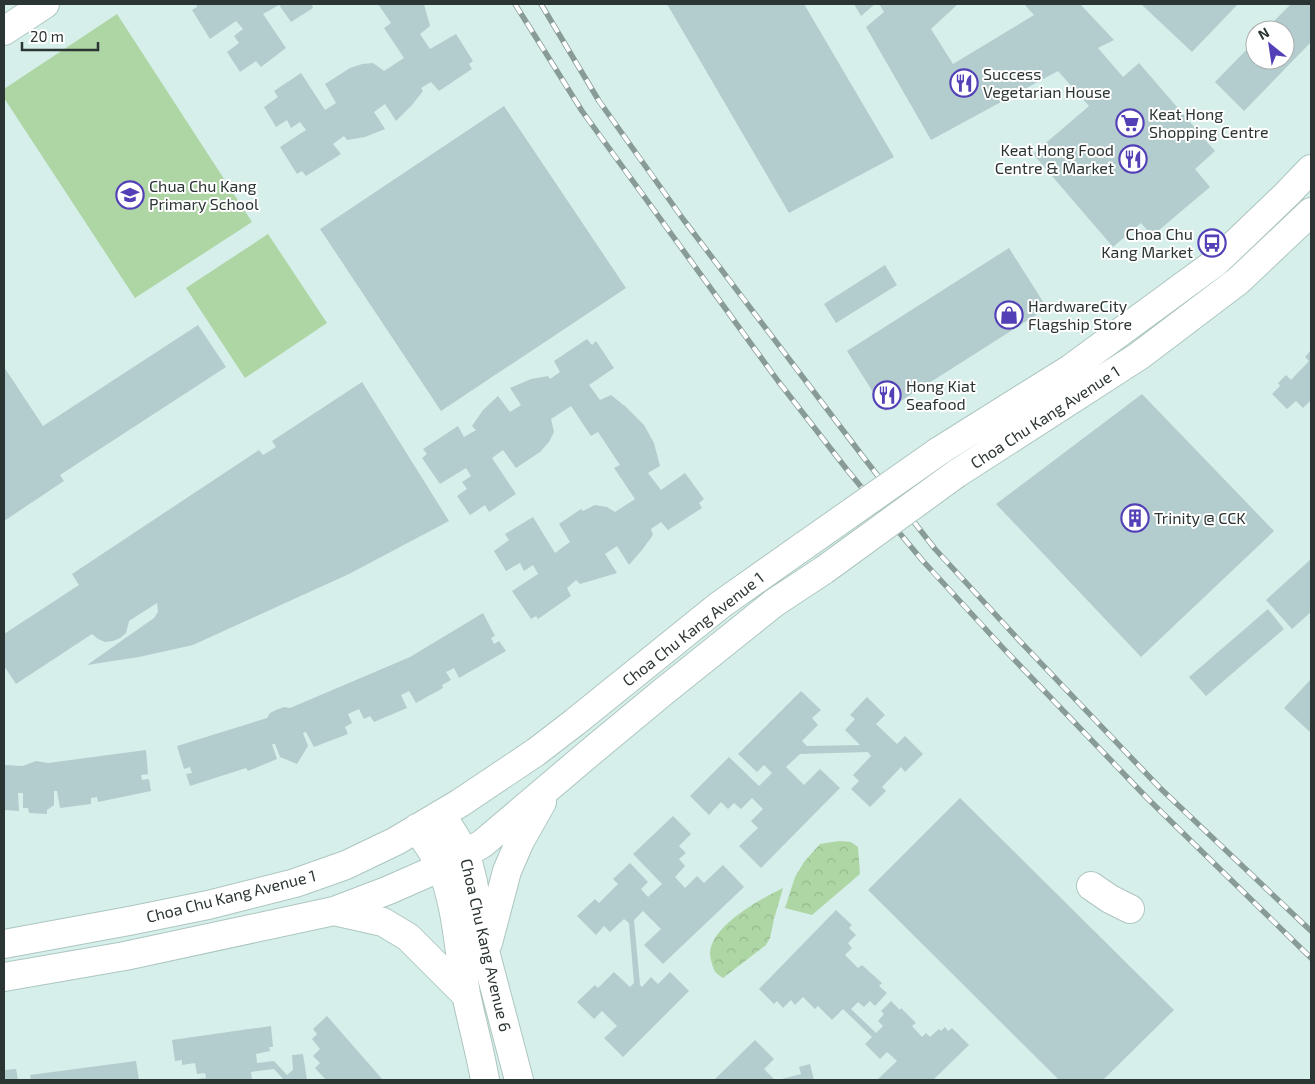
<svg xmlns="http://www.w3.org/2000/svg" width="1315" height="1084" font-family="'Exo 2',sans-serif">
	<style>
		.park { fill: url(#park-crowns) }
		.garden { fill: #aed6a5 }
		.building { fill: #b3cdce }
		.lines { fill: none; stroke-linecap: round; stroke-linejoin: round }
		.minor-casing { stroke: #adc6c0; stroke-width: 30 }
		.minor { stroke: #fff; stroke-width: 28 }
		.rail-casing { stroke: #889b97; stroke-width: 5.5 }
		.rail { stroke: #fff; stroke-width: 4; stroke-dasharray: 11; stroke-linecap: butt }
		.minor-bridge-casing { stroke: #adc6c0; stroke-width: 30; stroke-linecap: butt }
		.minor-bridge { stroke: #fff; stroke-width: 28 }
		.labels { text-anchor: middle; stroke-width: 4; stroke-linejoin: round; paint-order: stroke }
		.poi-label { font-size: 16px; fill: #2b3533; stroke: #fff; text-anchor: start }
		.street-label { font-size: 16px; fill: #2b3533; stroke: #fff }
	</style>
	<defs>
		<pattern id="park-crowns" width="20" height="18" patternUnits="userSpaceOnUse" patternTransform="scale(1.25)"><rect width="20" height="18" fill="#aed6a5"/><path d="M2 6a3 3 0 1 1 6 0M12 15a3 3 0 1 1 6 0" fill="none" stroke="#96b88e"/></pattern>
	</defs>
	<rect width="100%" height="100%" fill="#d6efea"/>
	<path class="park" d="M839,841l12,1 7,5 2,27 -48,41 -27,-7 10,-31 9,-15 16,-18z
		M783,888l-9,31 -4,19 -4,7 -43,33c-9,-6 -9,-7 -12,-18 -9,-30 50,-61 72,-72z"/>
	<path class="garden" d="M117,14l135,208 -117,76 -131,-200v-9z
		M268,234l59,89 -82,55 -59,-90z"/>
	<path class="building" d="M196,4h118l-2,1 1,3 -22,14 -12,-17 -16,9 23,34 -25,19 -5,-6 -16,11 -13,-20 12,-9 -5,-7 9,-7 -7,-8 -26,18 -18,-29 5,-3z
		M378,4h46l6,22 -10,8 10,15 26,-15 17,27 -4,3 3,5 -33,22 -8,-9 -10,6 2,3 -11,14 -16,16 -11,-17 -11,8 11,17 -20,8 -18,3 -3,-4 -11,8 8,10 -35,22 -4,-5 -5,3 -17,-27 26,-17 -6,-8 -9,6 -4,-8 -11,7 -12,-20 14,-10 -4,-6 27,-18 24,37 11,-7 -11,-19 25,-16 12,-4 11,-1 11,8 20,-13 -20,-30 7,-5z
		M667,4h137l90,153 -105,56z
		M854,4h21l-14,12z
		M879,4h79l-27,25 22,35 81,-49 -10,-11h56l34,36 -16,8 25,29 16,-14 76,88 -20,18 15,18 -58,49 -11,-13 -28,24 -80,-93 56,-48 -31,-35 -127,69 -65,-113 18,-15z
		M1141,4h97l-46,48z
		M1291,4h20v38l-67,69 -29,-29 40,-41v19h30v-30h-20z
		M504,106l122,182 -185,123 -121,-182z
		M1009,248l38,60 -162,103 -38,-60z
		M885,265l12,20 -61,38 -12,-19z
		M198,325l28,42 -166,108 4,6 -60,40v-154l39,59z
		M587,339l5,6 4,-4 18,27 -25,17 11,15 11,-5 15,12 18,18 10,18 6,23 -12,7 13,17 24,-17 19,26 -5,4 3,5 -34,22 -7,-8 -10,7 2,6 -11,15 -13,15 -12,-19 -12,8 12,19 -37,11 -4,-4 -9,8 4,8 -33,23 -2,-3 -5,3 -19,-28 26,-17 -5,-9 -9,6 -4,-8 -14,8 -12,-20 15,-11 -4,-6 28,-17 22,36 15,-11 -11,-18 22,-15 2,2 12,-6 12,2 8,5 20,-13 -21,-31 6,-3 -22,-33 -7,4 -20,-30 -20,13 3,13 -5,10 -9,10 -24,16 -13,-18 -11,8 24,36 -27,18 -4,-7 -15,10 -13,-19 10,-7 -5,-7 9,-6 -5,-8 -26,16 -18,-26 5,-4 -4,-5 35,-23 6,11 12,-7 -4,-4 11,-16 15,-14 12,16 11,-7 -11,-17 21,-9 17,-3 2,3 10,-7 -6,-11z
		M1311,350v50l-8,8 -7,-7 -9,8 -15,-15 8,-8 -2,-3 8,-8 5,5 18,-19 -4,-4z
		M362,382l87,139 -100,53 -156,71 -54,12 -52,8 67,-47 4,-6 -1,-9 -28,18 -3,12 -6,5 -7,3 -8,1 -7,-3 -6,-5 -76,50 -12,-18v-32l75,-49 -7,-11 187,-124 4,5 13,-8 -4,-6z
		M1142,394l132,137 -133,126 -145,-153z
		M1311,559v53l-19,17 -26,-29z
		M1268,609l16,20 -78,67 -17,-19z
		M483,613l12,23 -4,2 3,6 5,-3 7,10 -47,27 -5,-10 -8,4 5,8 -9,5 1,3 -27,15 -7,-12 -8,4 6,13 -33,14 -4,-6 -6,3 -5,-10 -11,5 4,9 -7,4 3,7 -34,13 -8,-15 -3,1 5,13 -11,18 -17,-7 -5,-13h-3l5,15 -29,12 -2,-3 -56,18 -4,-12 6,-1 -2,-6 -6,2 -7,-23 90,-28 3,-5 6,-3 8,-3 6,1 120,-51z
		M1311,679v54l-27,-25z
		M801,691l20,19 -9,8 6,7 -16,16 5,5 53,-1 -15,-15 10,-11 -5,-4 17,-18 18,18 -9,9 21,20 8,-8 18,18 -18,18 -4,-5 -19,20 4,4 -16,16 -19,-18 8,-8 -6,-6 18,-19 -3,-4 -68,2 -14,13 18,18 16,-16 20,19 -79,80 -22,-22 19,-18 -7,-7 12,-12 -11,-11 -11,11 -7,-6 -6,6 -7,-7 -12,13 -19,-19 39,-39 30,29 13,-13 -8,-8 -7,7 -19,-18z
		M146,750l2,24 -7,1 1,5 7,-1 2,12 -53,11 -1,-5 -6,1v6l-31,4 -3,-17h-3v14l-7,5v4l-18,-1 -1,-5h-5v-15h-5l1,18 -15,-1v-45l19,1 13,-5 12,2z
		M960,798l214,212 -71,70h-44l-191,-190z
		M673,816l18,18 -12,12 7,7 -7,6 6,7 -10,11 10,11 12,-12 7,7 19,-18 21,22 -81,77 -19,-19 17,-16 -18,-18 -9,9 6,65 2,2 9,-10 7,7 12,-12 19,19 -66,66 -19,-19 13,-12 -15,-15 -8,8 -17,-17 18,-17 3,3 16,-16 16,15 4,-4 -5,-60 -5,-4 -14,13 -6,-6 -8,9 -19,-19 18,-17 4,4 19,-19 -5,-5 17,-16 18,19 -7,7 7,8 14,-13 -29,-30z
		M836,910l16,15 -3,3 7,7 -8,8 4,5 -7,7 13,13 4,-3 20,18 -3,3 8,7 -12,13 -5,-5 -6,6 -6,-5 -7,7 25,24 7,-7 -5,-5 6,-7 -3,-3 10,-10 9,9 1,-2 15,15 -4,3 10,11 4,-4 4,4 9,-8 2,2 4,-4 3,4 4,-3 17,17 -36,35h-56l20,-19 -10,-9 -7,7 -15,-15 7,-7 -29,-28 -11,11 -14,-14 -3,3 -12,-12 -8,8 -4,-5 -8,8 -6,-7 -3,3 -15,-15z
		M327,1016l56,64h-57l-11,-12 5,-5 -7,-7 7,-7 -8,-10 5,-5 -4,-5z
		M271,1026l2,21h-4l1,4 -14,3 1,9 17,-2 13,14 6,-5 -1,-15 11,-1 4,26h-26l2,-1 -9,-10 -23,3 1,8h-57v-1l11,-1 -1,-5 -8,1 -2,-11 -13,2v-5l-7,1 -3,-21z
		M755,1040l19,19 -10,10 11,11h-61z
		M136,1061l3,19h-108l-1,-5z
		M810,1064l4,16h-36l23,-6 -2,-7z
		M16,1069l2,11h-14v-10z"/>
	<g class="lines">
		<g class="minor-casing">
			<path id="minor" d="M4,31l41,-27
				M939,451l131,-82 146,-107 71,-68 24,-25
				M956,474l183,-118 99,-75 73,-69
				M441,814l25,40 7,28 12,69 34,129
				M417,828c8,13 18,26 24,39 16,38 18,87 25,127 6,29 14,57 19,86
				M1091,886l19,13 20,10
				M334,911l49,11 25,15 58,58
				M488,943l19,-72 13,-30 22,-39
				M4,944l125,-23 79,-16 87,-22 51,-18 50,-24 64,-38 76,-51 39,-30 145,-117 85,-60
				M4,977l121,-21 209,-45 55,-21 52,-23 41,-23 105,-89 76,-63 111,-89 50,-33"/>
		</g>
		<use href="#minor" class="minor"/>
		<g class="rail-casing">
			<path id="rail" d="M515,4l67,107 196,270 70,90 74,89 81,88 145,151 163,159
				M541,4l58,97 84,118 181,239 71,91 82,89 143,150 151,143"/>
		</g>
		<use href="#rail" class="rail"/>
		<g class="minor-bridge-casing">
			<path id="minor-bridge" d="M805,545l134,-94
				M824,570l132,-96"/>
		</g>
		<use href="#minor-bridge" class="minor-bridge"/>
	</g>
	<defs>
		<g id="restaurant-ring" transform="scale(1.4375)"><circle r="9.5" fill="#fff" stroke="#5340b7" stroke-width="1.5"/><path d="M-5-6h1v4h1v-4h1v4h1v-4h1v5L-1.5 .5V6h-2V.5L-5-1ZM5-6V6H3V1.5H1.5Q1.5-4 5-6Z" fill="#5340b7"/></g>
		<g id="supermarket-ring" transform="scale(1.4375)"><circle r="9.5" fill="#fff" stroke="#5340b7" stroke-width="1.5"/><path d="M-6-5.5h2.5l.6 2H6L4.5 2H-2.5L-4.4-4H-6ZM-1.5 3.2a1.3 1.3 0 1 0 .1 0ZM3 3.2a1.3 1.3 0 1 0 .1 0Z" fill="#5340b7"/></g>
		<g id="school-ring" transform="scale(1.4375)"><circle r="9.5" fill="#fff" stroke="#5340b7" stroke-width="1.5"/><path d="M0-5L7-2L0 1L-7-2ZM-4 1L0 2.5L4 1V4Q0 6-4 4Z" fill="#5340b7"/></g>
		<g id="bus-ring" transform="scale(1.4375)"><circle r="9.5" fill="#fff" stroke="#5340b7" stroke-width="1.5"/><path d="M-5-6H5V4H4V6H2V4H-2V6H-4V4H-5ZM-3.5-4V0h7V-4ZM-3.5 1.2v1.5H-2V1.2ZM2 1.2v1.5H3.5V1.2Z" fill="#5340b7"/></g>
		<g id="shop-ring" transform="scale(1.4375)"><circle r="9.5" fill="#fff" stroke="#5340b7" stroke-width="1.5"/><path d="M-5-2.5h2.3a2.7 3.5 0 0 1 5.4 0H5L5.5 6h-11ZM-1.5-2.5h3a1.5 2.3 0 0 0-3 0Z" fill="#5340b7"/></g>
		<g id="building-ring" transform="scale(1.4375)"><circle r="9.5" fill="#fff" stroke="#5340b7" stroke-width="1.5"/><path d="M-4-6H4V6H1V3H-1V6H-4ZM-2.5-4.3h1.7v1.8h-1.7ZM.8-4.3h1.7v1.8H.8ZM-2.5-1h1.7V.8h-1.7ZM.8-1h1.7V.8H.8Z" fill="#5340b7"/></g>
	</defs>
	<g fill-rule="evenodd">
		<use href="#restaurant-ring" x="964" y="83"/>
		<use href="#supermarket-ring" x="1130" y="123"/>
		<use href="#restaurant-ring" x="1133" y="159"/>
		<use href="#school-ring" x="130" y="195"/>
		<use href="#bus-ring" x="1212" y="243"/>
		<use href="#shop-ring" x="1009" y="315"/>
		<use href="#restaurant-ring" x="887" y="395"/>
		<use href="#building-ring" x="1135" y="518"/>
	</g>
	<g class="labels">
		<g class="poi-label">
			<text x="983" y="80">Success<tspan x="983" dy="18">Vegetarian House</tspan></text>
			<text x="1149" y="120">Keat Hong<tspan x="1149" dy="18">Shopping Centre</tspan></text>
			<text x="1114" y="156" text-anchor="end">Keat Hong Food<tspan x="1114" dy="18">Centre &amp; Market</tspan></text>
			<text x="149" y="192">Chua Chu Kang<tspan x="149" dy="18">Primary School</tspan></text>
			<text x="1193" y="240" text-anchor="end">Choa Chu<tspan x="1193" dy="18">Kang Market</tspan></text>
			<text x="1028" y="312">HardwareCity<tspan x="1028" dy="18">Flagship Store</tspan></text>
			<text x="906" y="392">Hong Kiat<tspan x="906" dy="18">Seafood</tspan></text>
			<text x="1154" y="524">Trinity @ CCK</text>
		</g>
		<g class="street-label">
			<text transform="translate(1045 417) rotate(-33)" y="6">Choa Chu Kang Avenue 1</text>
			<text transform="translate(693 629) rotate(-38)" y="6">Choa Chu Kang Avenue 1</text>
			<text transform="translate(231 896) rotate(-14)" y="6">Choa Chu Kang Avenue 1</text>
			<text transform="translate(486 945) rotate(77)" y="6">Choa Chu Kang Avenue 6</text>
		</g>
	</g>
	<rect width="1315" height="1084" fill="none" stroke="#2b3533" stroke-width="10"/>
	<g transform="translate(1270 45) rotate(330)"><circle r="24" fill="#ffffff" stroke="#aaaead"/>
	<path d="M0-4L9 19L0 12L-9 19Z" fill="#5340b7"/>
	<text y="-8" font-size="14" font-weight="bold" text-anchor="middle" fill="#2b3533">N</text>
	</g>
	<path d="M22 42v8h76v-8" fill="none" stroke="#2b3533" stroke-width="2.5"/>
	<text x="30" y="42" font-size="15" fill="#2b3533" stroke="#ffffff" stroke-width="4" paint-order="stroke">20 m</text>
</svg>
